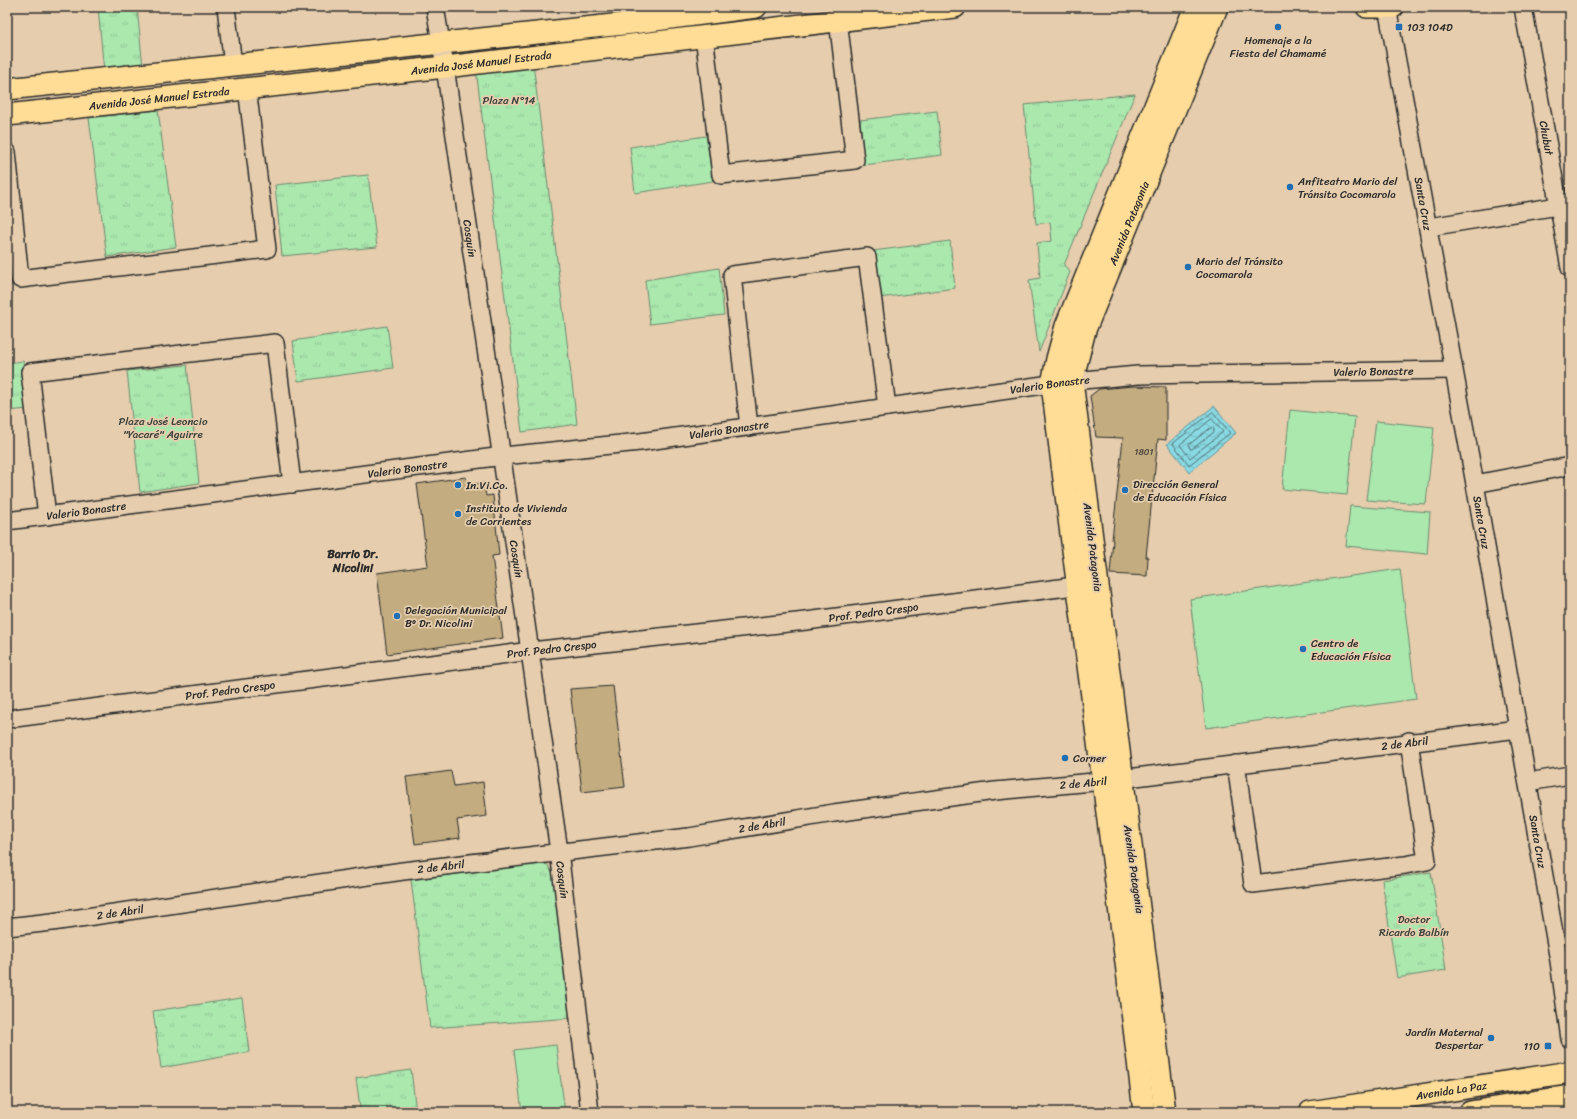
<svg xmlns="http://www.w3.org/2000/svg" width="1577" height="1119" font-family="Sriracha,sans-serif">
	<style>
		.grass { fill: url(#grass-tufts); stroke: #6b8a6c }
		.pitch { fill: #abe8ae; stroke: #6b8a6c }
		.water { fill: url(#water-waves); stroke: #639399 }
		.lines { fill: none; stroke-linecap: round; stroke-linejoin: round }
		.shore { stroke: #517175; stroke-width: 1 }
		.building { fill: #c2ac80; stroke: #2b2b2b }
		.minor-casing { stroke: #2b2b2b; stroke-width: 20 }
		.major-casing { stroke: #2b2b2b; stroke-width: 24 }
		.minor { stroke: #e5cdad; stroke-width: 17 }
		.major { stroke: #ffdd96; stroke-width: 21 }
		.poi-dot { fill: #1f6fb2; stroke: #e5cdad; stroke-width: 1.5 }
		.labels { text-anchor: middle; stroke-width: 3.5; stroke-linejoin: round; paint-order: stroke }
		.number-label { font-size: 9px; fill: #514b40 }
		.poi-label { font-size: 11px; fill: #2b2b2b; stroke: #e5cdad; text-anchor: start }
		.street-label { font-size: 11px; fill: #2b2b2b; stroke: #e5cdad }
		.park-label { font-size: 11px; fill: #383e38; stroke: #e5cdad }
		.neighbourhood-label { font-size: 12px; font-weight: bold; fill: #2b2b2b; stroke: #e5cdad }
	</style>
	<defs>
		<pattern id="grass-tufts" width="24" height="20" patternUnits="userSpaceOnUse"><rect width="24" height="20" fill="#abe8ae"/><path d="M3 7l-1-3M5 7V3M7 7l1-3M15 17l-1-3M17 17v-4M19 17l1-3" fill="none" stroke="#93c796"/></pattern>
		<pattern id="water-waves" width="16" height="10" patternUnits="userSpaceOnUse"><rect width="16" height="10" fill="#89d9e3"/><path d="M0 5q4-4 8 0t8 0" fill="none" stroke="#76bac3"/></pattern>
	</defs>
	<rect width="100%" height="100%" fill="#e5cdad"/>
	<filter id="ink" filterUnits="userSpaceOnUse"><feTurbulence type="fractalNoise" baseFrequency=".025" numOctaves="2"/><feDisplacementMap in="SourceGraphic" scale="8" xChannelSelector="R" yChannelSelector="G"/><feConvolveMatrix kernelMatrix="1 2 1 2 8 2 1 2 1" color-interpolation-filters="sRGB"/></filter>
	<g filter="url(#ink)">
		<path class="grass" d="M98,7h39l6,61 -39,4z
			M533,63l44,361 -55,8 -46,-363z
			M1135,94l-71,171 6,7 -31,80 -10,-72 11,-2 -3,-35 15,-2 -2,-19 -14,2 -12,-119z
			M158,110l18,137 -69,10 -18,-139z
			M937,111l5,44 -78,10 -4,-45z
			M706,136l7,45 -78,12 -5,-46z
			M368,175l9,72 -95,9 -7,-71z
			M950,241l5,47 -76,10 -6,-47z
			M719,268l5,47 -74,9 -5,-44z
			M387,326l6,42 -95,13 -5,-40z
			M23,361l5,48 -21,2v-48z
			M187,365l12,118 -59,9 -13,-121z
			M537,863l11,2 5,10 19,143 -142,10 -19,-148z
			M1431,872l15,98 -49,8 -15,-98z
			M242,998l7,54 -88,16 -8,-57z
			M411,1070l5,42h-60l4,-5 -4,-29z"/>
		<path class="pitch" d="M1290,410l65,7 -8,78 -65,-6z
			M1376,421l58,6 -8,77 -60,-4z
			M1350,506l80,6 -3,42 -81,-8z
			M1400,569l16,130 -210,29 -16,-129z
			M556,1045l9,67h-43l-8,-62z"/>
		<path class="water" d="M1214,406l22,27 -47,39 -22,-28z"/>
		<g class="lines">
			<path class="shore" d="M1213,412l17,21 -41,32 -16,-21z
				M1212,419l11,13 -33,26 -10,-13z
				M1211,428l3,1v3l-22,17h-2l-1,-4z"/>
		</g>
		<path class="building" d="M1133,386l33,1v53l-8,-1 -12,118h2l-1,19 -37,-2 3,-34h-1l11,-102 -27,-1 -6,-41 9,-7z
			M466,477l1,8 17,-2 2,13 7,-1 6,60 -7,1 11,82 -116,16 -10,-81 51,-7 -11,-82z
			M613,686l12,101 -43,5 -12,-103z
			M451,771l3,15 29,-4 4,34 -30,4 3,18 -45,6 -9,-67z"/>
		<g class="lines">
			<g class="minor-casing">
				<g id="minor">
					<path d="M226,7l7,58"/>
					<path id="s1" d="M435,7l10,60 114,784 31,261"/>
					<path d="M631,7l1,16"/>
					<path id="s2" d="M1387,7l88,477 84,477 11,78"/>
					<path id="s3" d="M1523,7l47,261"/>
					<path d="M704,35l17,140 134,-15 -17,-140"/>
					<path d="M7,152l13,127 247,-30 -20,-161"/>
					<path d="M1429,227l141,-23"/>
					<path d="M749,427l-17,-152 135,-18 20,150"/>
					<path d="M1475,484l95,-18"/>
					<path d="M47,516l-17,-144 245,-29 17,141"/>
					<path id="s4" d="M7,521l496,-65 137,-14 432,-61 66,-6 315,-5"/>
					<path id="s5" d="M7,719l524,-68 275,-30 284,-37"/>
					<path d="M1236,764l17,120 152,-19 22,-4 -18,-120"/>
					<path d="M1528,782l42,-7"/>
					<path id="s6" d="M7,927l45,-5 351,-51 286,-34 145,-24 161,-22 109,-10 414,-52"/>
				</g>
			</g>
			<g class="major-casing">
				<g id="major">
					<path d="M1367,7h26"/>
					<path d="M7,89l625,-66 124,-16"/>
					<path id="s7" d="M7,115l438,-48 510,-60"/>
					<path d="M1144,1112c-28,-243 -62,-485 -92,-728l5,-25 9,-33 129,-319"/>
					<path id="s8" d="M1165,1112l-93,-731 13,-51 132,-323"/>
					<path id="s9" d="M1310,1112l260,-40"/>
					<path d="M1470,1112l100,-16"/>
				</g>
			</g>
			<use href="#minor" class="minor"/>
			<use href="#major" class="major"/>
		</g>
	</g>
	<g class="poi-dot">
		<circle cx="1278" cy="27" r="4"/>
		<rect x="1395" y="23" width="8" height="8" rx="2"/>
		<circle cx="1290" cy="187" r="4"/>
		<circle cx="1188" cy="267" r="4"/>
		<circle cx="458" cy="485" r="4"/>
		<circle cx="1125" cy="490" r="4"/>
		<circle cx="458" cy="514" r="4"/>
		<circle cx="397" cy="616" r="4"/>
		<circle cx="1303" cy="649" r="4"/>
		<circle cx="1065" cy="758" r="4"/>
		<circle cx="1491" cy="1038" r="4"/>
		<rect x="1544" y="1042" width="8" height="8" rx="2"/>
	</g>
	<g class="labels">
		<g class="number-label">
			<text x="1144" y="455">1801</text>
		</g>
		<g class="poi-label">
			<text x="1407" y="31">103 104D</text>
			<text x="1278" y="44" text-anchor="middle">Homenaje a la<tspan x="1278" dy="13">Fiesta del Chamamé</tspan></text>
			<text x="1298" y="185">Anfiteatro Mario del<tspan x="1298" dy="13">Tránsito Cocomarola</tspan></text>
			<text x="1196" y="265">Mario del Tránsito<tspan x="1196" dy="13">Cocomarola</tspan></text>
			<text x="1133" y="488">Dirección General<tspan x="1133" dy="13">de Educación Física</tspan></text>
			<text x="466" y="489">In.Vi.Co.</text>
			<text x="466" y="512">Instituto de Vivienda<tspan x="466" dy="13">de Corrientes</tspan></text>
			<text x="405" y="614">Delegación Municipal<tspan x="405" dy="13">Bº Dr. Nicolini</tspan></text>
			<text x="1311" y="647">Centro de<tspan x="1311" dy="13">Educación Física</tspan></text>
			<text x="1073" y="762">Corner</text>
			<text x="1483" y="1036" text-anchor="end">Jardín Maternal<tspan x="1483" dy="13">Despertar</tspan></text>
			<text x="1540" y="1050" text-anchor="end">110</text>
		</g>
		<g class="street-label">
			<text dy="4" stroke="none"><textPath href="#s7" startOffset="477">Avenida José Manuel Estrada</textPath></text>
			<text dy="4" stroke="none"><textPath href="#s7" startOffset="153">Avenida José Manuel Estrada</textPath></text>
			<text dy="4" stroke="none"><textPath href="#s3" startOffset="133">Chubut</textPath></text>
			<text dy="4" stroke="none"><textPath href="#s2" startOffset="200">Santa Cruz</textPath></text>
			<text dy="4" stroke="none"><textPath href="#s8" startOffset="905">Avenida Patagonia</textPath></text>
			<text dy="4" stroke="none"><textPath href="#s1" startOffset="234">Cosquín</textPath></text>
			<text dy="4" stroke="none"><textPath href="#s4" startOffset="1376">Valerio Bonastre</textPath></text>
			<text dy="4" stroke="none"><textPath href="#s4" startOffset="1052">Valerio Bonastre</textPath></text>
			<text dy="4" stroke="none"><textPath href="#s4" startOffset="728">Valerio Bonastre</textPath></text>
			<text dy="4" stroke="none"><textPath href="#s4" startOffset="404">Valerio Bonastre</textPath></text>
			<text dy="4" stroke="none"><textPath href="#s4" startOffset="80">Valerio Bonastre</textPath></text>
			<text dy="4" stroke="none"><textPath href="#s2" startOffset="524">Santa Cruz</textPath></text>
			<text transform="translate(1093 547) rotate(83)" y="4">Avenida Patagonia</text>
			<text dy="4" stroke="none"><textPath href="#s1" startOffset="558">Cosquín</textPath></text>
			<text dy="4" stroke="none"><textPath href="#s5" startOffset="873">Prof. Pedro Crespo</textPath></text>
			<text dy="4" stroke="none"><textPath href="#s5" startOffset="549">Prof. Pedro Crespo</textPath></text>
			<text dy="4" stroke="none"><textPath href="#s5" startOffset="225">Prof. Pedro Crespo</textPath></text>
			<text dy="4" stroke="none"><textPath href="#s6" startOffset="1410">2 de Abril</textPath></text>
			<text dy="4" stroke="none"><textPath href="#s6" startOffset="1086">2 de Abril</textPath></text>
			<text dy="4" stroke="none"><textPath href="#s6" startOffset="762">2 de Abril</textPath></text>
			<text dy="4" stroke="none"><textPath href="#s2" startOffset="848">Santa Cruz</textPath></text>
			<text dy="4" stroke="none"><textPath href="#s6" startOffset="438">2 de Abril</textPath></text>
			<text transform="translate(1134 869) rotate(82)" y="4">Avenida Patagonia</text>
			<text dy="4" stroke="none"><textPath href="#s1" startOffset="882">Cosquín</textPath></text>
			<text dy="4" stroke="none"><textPath href="#s6" startOffset="114">2 de Abril</textPath></text>
			<text dy="4" stroke="none"><textPath href="#s9" startOffset="143">Avenida La Paz</textPath></text>
		</g>
		<g class="park-label">
			<text x="509" y="104">Plaza N°14</text>
			<text x="163" y="425">Plaza José Leoncio<tspan x="163" dy="13">"Yacaré" Aguirre</tspan></text>
			<text x="1414" y="923">Doctor<tspan x="1414" dy="13">Ricardo Balbín</tspan></text>
		</g>
		<g class="neighbourhood-label">
			<text x="353" y="558">Barrio Dr.<tspan x="353" dy="14">Nicolini</tspan></text>
		</g>
	</g>
	<rect width="1577" height="1119" fill="none" stroke="#e5cdad" stroke-width="24"/>
	<rect x="12" y="12" width="1553" height="1095" fill="none" stroke="#2b2b2b" stroke-width="1.5" filter="url(#ink)"/>
</svg>
